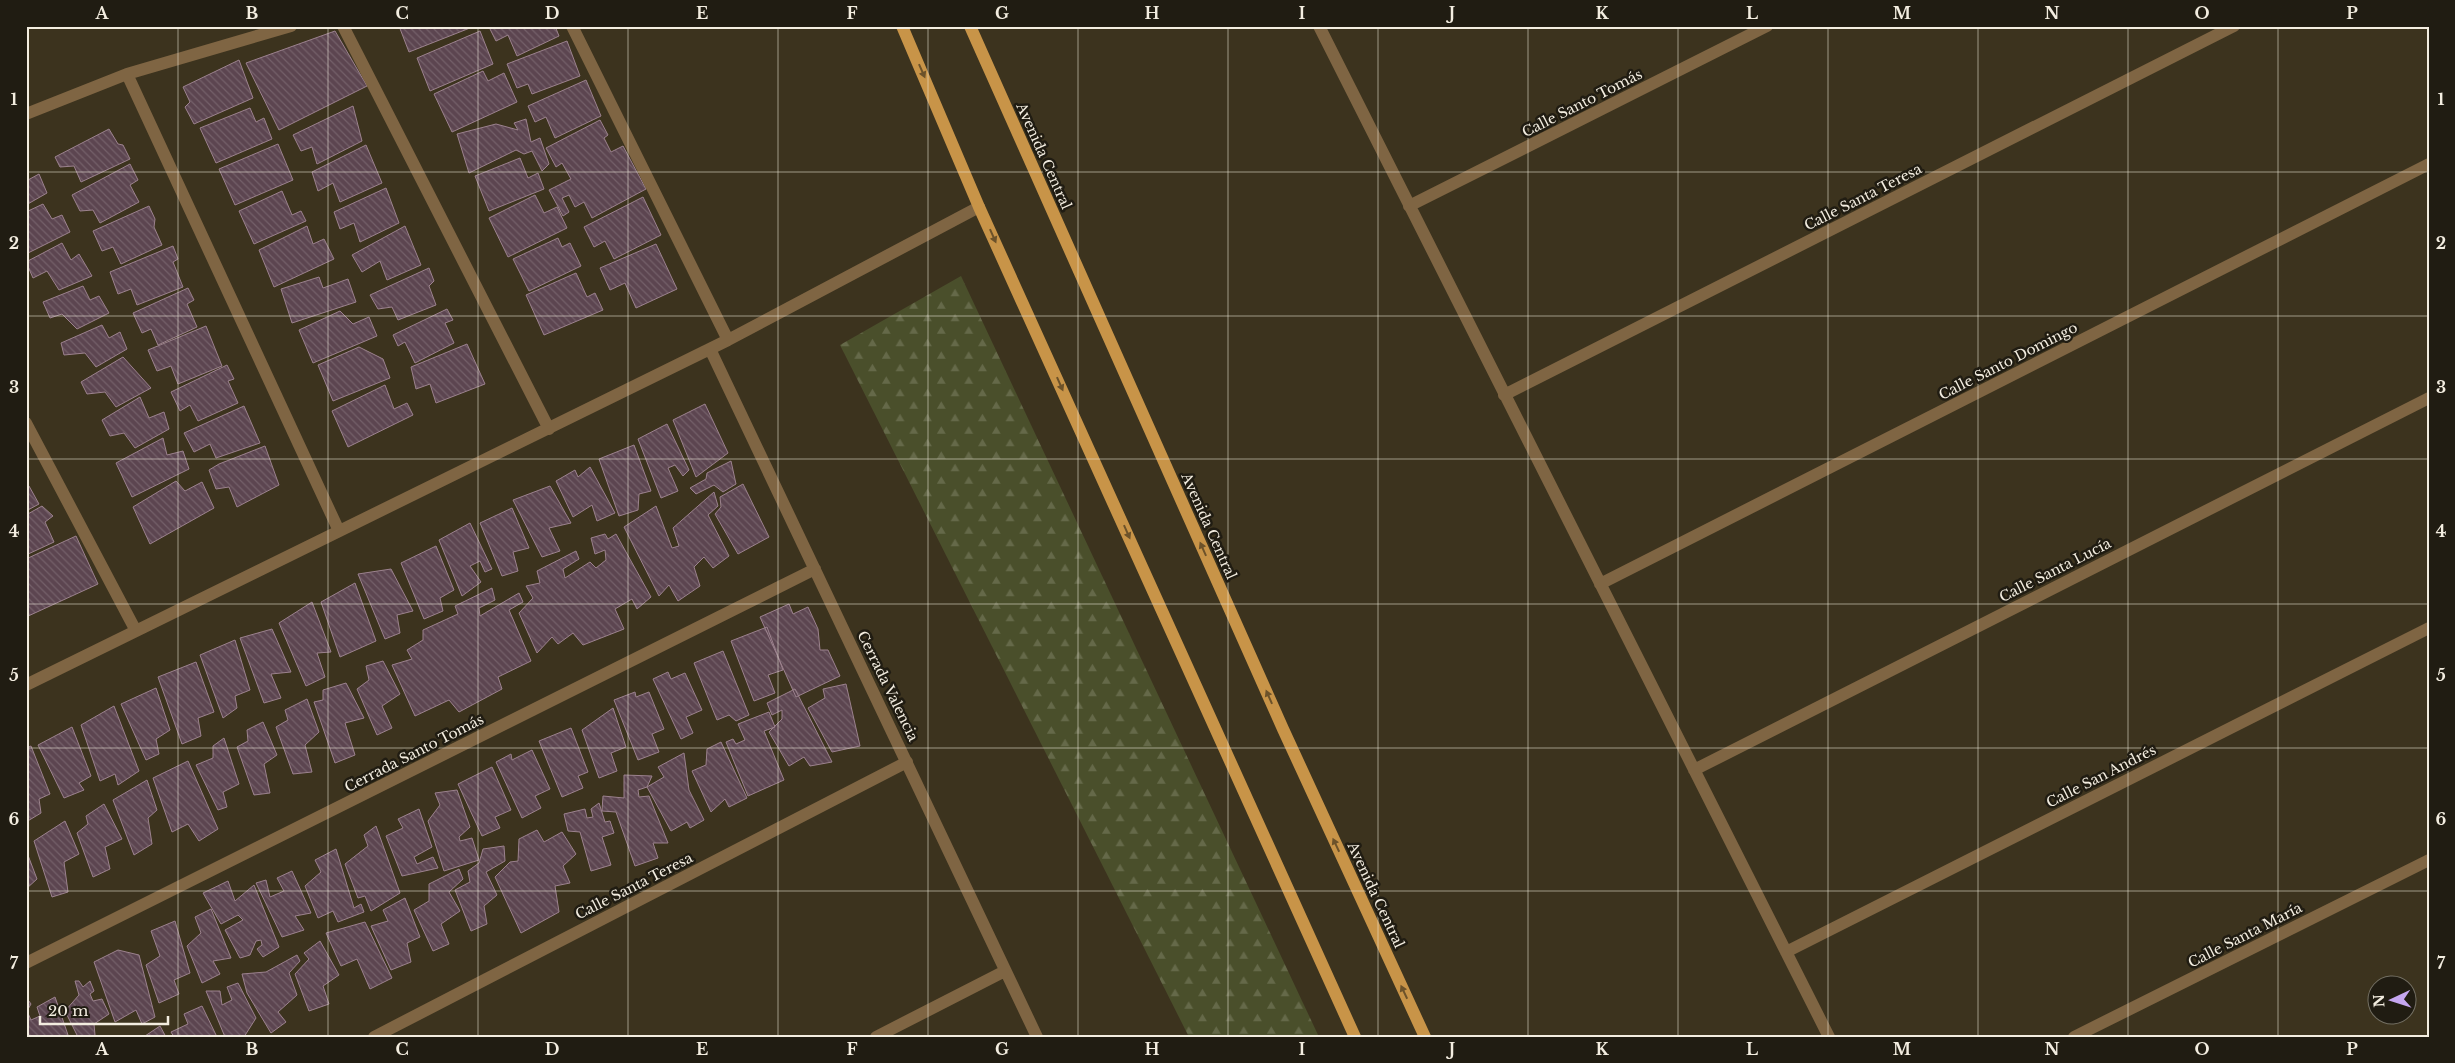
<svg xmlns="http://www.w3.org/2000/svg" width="2455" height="1063" font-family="'Libre Baskerville',serif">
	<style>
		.forest { fill: url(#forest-firs) }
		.building { fill: url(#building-back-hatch); stroke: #9c828e }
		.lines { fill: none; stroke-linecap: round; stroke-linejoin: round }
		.minor { stroke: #7f6543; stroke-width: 12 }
		.major { stroke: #c89448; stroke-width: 12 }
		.oneway { fill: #6c522a }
		.grid { fill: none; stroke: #f3ede0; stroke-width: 1; stroke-opacity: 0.55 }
		.labels { text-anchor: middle; stroke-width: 5; stroke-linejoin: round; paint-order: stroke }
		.street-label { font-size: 14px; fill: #f3ede0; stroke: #201c12 }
		.neatline { fill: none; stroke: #f3ede0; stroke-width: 2 }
		.grid-label { font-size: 16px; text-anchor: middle; font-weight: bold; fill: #f3ede0 }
	</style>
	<defs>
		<pattern id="forest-firs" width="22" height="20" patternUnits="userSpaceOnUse" patternTransform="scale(1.25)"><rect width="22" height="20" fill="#4a4f2b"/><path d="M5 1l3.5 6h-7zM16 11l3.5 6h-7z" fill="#656949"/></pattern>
		<pattern id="building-back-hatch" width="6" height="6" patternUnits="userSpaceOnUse" patternTransform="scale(1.25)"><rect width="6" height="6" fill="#5c4550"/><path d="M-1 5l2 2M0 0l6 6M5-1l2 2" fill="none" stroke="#746069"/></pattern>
	</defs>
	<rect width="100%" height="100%" fill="#3c331e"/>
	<path class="forest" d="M961,276l358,761h-130l-349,-692z"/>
	<path class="building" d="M399,26h76l-66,26z
		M492,26h63l4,10 -42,20 -9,-21 -12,6 -7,-14z
		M335,31l32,55 -88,44 -33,-67z
		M480,31l13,33 -63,27 -13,-33z
		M567,41l13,35 -48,18 -4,-10 -11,4 -10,-24z
		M239,60l14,38 -59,26 -9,-17 5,-5 -7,-15z
		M483,71l5,10 16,-8 13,29 -65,30 -18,-38z
		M586,80l15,36 -46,22 -9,-21 -11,5 -7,-16z
		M353,106l9,35 -45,23 -5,-17 -11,4 -8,-16z
		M250,108l6,14 8,-4 8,21 -56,24 -16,-35z
		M526,119l5,23 9,-4 9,26 -7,7 -10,-20 -8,3 -8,-4 -47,23 -12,-39 39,-10 22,6 -4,-7z
		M600,120l8,15 -4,3 7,14 12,-6 23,43 -54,29 -8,-16 -9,5 -6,-12 -7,3 7,14 -6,4 -14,-26 22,-11 -9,-16 -6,4 -10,-19z
		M109,129l9,15 5,1 7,14 -49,23 -7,-16 -14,1 -5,-10z
		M278,144l15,36 -58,25 -16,-36z
		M366,145l16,38 -42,19 -7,-19 -15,8 -6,-19z
		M520,158l8,20 10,-5 6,16 -55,22 -14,-35z
		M130,164l8,16 -8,5 9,17 -39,21 -7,-13 -13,1 -8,-16z
		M39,174l8,19 -21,12v-29l2,4z
		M386,188l13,35 -39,19 -6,-19 -14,6 -6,-17z
		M282,191l10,24 9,-4 5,10 -52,23 -15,-33z
		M535,195l9,18 13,-6 10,21 -59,29 -19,-39z
		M643,197l18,38 -47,24 -9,-18 -11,6 -10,-20z
		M43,204l9,15 10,-4 8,17 -44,22v-42z
		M149,206l6,13 -1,8 8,18 -41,19 -8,-17 -11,4 -9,-20z
		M307,226l6,18 11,-5 10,20 -60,28 -15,-37z
		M405,226l16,39 -34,15 -7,-19 -18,11 -10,-17z
		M558,238l4,9 8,-4 11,23 -52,25 -16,-32z
		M62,243l9,17 8,-6 13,22 -33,14 -12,-19 -14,7 -7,-16z
		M656,244l21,45 -41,19 -11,-25 -15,7 -10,-22z
		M173,246l5,13 -5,3 10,25 -46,18 -6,-16 -13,5 -8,-22z
		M429,268l5,13 -5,5 7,19 -38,15 -6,-13 -14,2 -8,-14z
		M576,273l11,24 8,-4 8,17 -59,25 -18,-40z
		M319,277l4,11 25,-9 8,23 -64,21 -11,-34z
		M83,286l7,14 9,-4 10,17 -32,16 -15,-15 -12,4 -7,-16z
		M188,288l6,12 -7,4 10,23 -39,18 -7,-16 -9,4 -9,-20z
		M447,309l6,11 -8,3 9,20 -39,20 -10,-21 -7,4 -5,-11z
		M340,311l13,13 16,-7 8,19 -64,27 -14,-33z
		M102,325l7,13 11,-6 7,17 -31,18 -11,-14 -21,2 -3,-12z
		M206,326l16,40 -44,18 -7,-18 -14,5 -9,-21z
		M467,344l18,40 -49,19 -6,-19 -14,5 -5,-22z
		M359,347l24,12 7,19 -57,23 -15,-36z
		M123,357l28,31 -35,19 -11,-15 -18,2 -6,-12z
		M227,365l7,14 -6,2 10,22 -40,18 -8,-16 -10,6 -9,-19z
		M385,385l9,24 13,-6 6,12 -65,32 -16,-36z
		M140,397l9,21 15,-6 5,17 -34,19 -11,-15 -14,3 -8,-16z
		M705,404l23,49 -32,24 -23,-57z
		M244,406l16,37 -44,15 -6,-14 -16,8 -10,-19z
		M667,424l22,46 -6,6 -8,-11 -7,3 10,23 -17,7 -23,-59z
		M163,438l4,17 16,-4 6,18 -57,28 -16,-34z
		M634,445l17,46 -12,3 -1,16 -19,6 -20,-57z
		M265,446l14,39 -42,22 -8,-20 -13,2 -7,-19 10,-6z
		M731,461l5,23 -13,8 -9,-7 -18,9 -6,-6 16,-9 1,-6z
		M590,467l25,46 -18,8 -5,-16 -19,12 -17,-36 19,-11 3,7z
		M176,481l9,10 17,-9 12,26 -64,36 -17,-37z
		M743,484l26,53 -31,17 -23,-40 6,-7 -1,-10z
		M29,486l10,18 -13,7v-23z
		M550,486l21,37 -22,5 11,23 -18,6 -29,-57z
		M714,492l4,14 -10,9 21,41 -16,12 -9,-11 -10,10 6,19 -22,15 -9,-16 -10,11 -35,-69 32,-21 16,42 7,-2 -6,-18z
		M42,506l11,10 -8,6 9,20 -28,13v-40z
		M512,508l17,40 -16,4 5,19 -16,5 -22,-53z
		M470,523l22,46 -7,3 -5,-11 -10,5 11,16 -19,14 -23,-56z
		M605,534l3,5 8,-5 35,63 -14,12 -5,-10 -17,10 9,20 -41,16 -10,-12 -15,11 -6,-7 -15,16 -18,-40 14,-15 -7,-12 14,-3 -3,-12 39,-20 3,8 -16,10 2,9 25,-16 6,6 10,-8 -1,-10 -10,4 -4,-16z
		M76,536l22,48 -72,33v-58z
		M436,546l18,44 -14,8 3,13 -19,8 -23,-56z
		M391,569l22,42 -16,4 3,18 -15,6 -27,-65z
		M355,583l21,58 -36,16 -19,-55z
		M492,588l3,12 -16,8 1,8 39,-23 4,9 -14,8 22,51 -33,16 4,12 -43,23 -10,-12 -34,16 -23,-51 20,-6 -5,-9 16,-10v-10l35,-16 -3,-8z
		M312,602l19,50 -14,1 8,24 -19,9 -27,-63z
		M789,604l4,10 15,-7 10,22 2,21h8l12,26 -44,21 -36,-80z
		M767,627l16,43 -15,5 7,18 -21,8 -23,-60z
		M272,629l19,43 -20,2 10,24 -17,5 -24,-65z
		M235,640l15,50 -15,6 2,12 -14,10 -23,-63z
		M723,651l26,64 -13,6 -7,-6 -12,5 -23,-57z
		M383,661l17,33 -18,12 10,22 -15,7 -20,-46 12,-9 -3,-14z
		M196,662l18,50 -16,6 3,18 -19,8 -24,-67z
		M668,672l3,7 14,-6 17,37 -16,7 7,16 -12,6 -28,-60z
		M346,683l18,35 -19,5 10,32 -20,8 -21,-61 9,-2v-10z
		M846,684l14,62 -28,6 -24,-44 17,-10 -2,-9z
		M156,688l14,42 -14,9 3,15 -13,6 -25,-56z
		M795,689l37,73 -22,4 -6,-9 -15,9 -20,-34 13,-13v-9l-10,5 -5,-12z
		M635,692l1,5 13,-5 15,37 -12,5 7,18 -21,8 -24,-60z
		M307,699l12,33 -14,13 7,27 -19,2 -17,-47 12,-7 -3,-10z
		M114,706l25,65 -21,14 -3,-11 -15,7 -19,-56z
		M613,708l13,39 -15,6 6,18 -18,7 -17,-48z
		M769,712l6,15 -11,4 20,49 -36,16 -22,-54 7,-3 3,5 9,-4 -7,-16z
		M263,722l14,33 -13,9 6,29 -16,2 -17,-48 11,-6 -1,-11z
		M72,727l19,49 -12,7 5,7 -20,8 -26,-53z
		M571,728l17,44 -10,4 5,12 -21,9 -23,-56z
		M224,738l15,46 -16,8 4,15 -9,3 -22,-45 17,-7v-12z
		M721,742l26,56 -18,9 -4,-8 -14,13 -19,-41 14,-6 1,-16z
		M31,746l19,48 -11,5 2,14 -15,9v-74z
		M532,750l18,39 -15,7 6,12 -19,10 -26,-56 15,-8 1,6z
		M684,753l5,37 15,30 -14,8 -3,-6 -16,9 -24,-44 17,-10 -6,-10z
		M188,761l30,68 -19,12 -11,-17 -16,8 -19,-54z
		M492,767l19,43 -16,7 5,11 -18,8 -24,-52z
		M624,775l28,1 -5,11 -9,3 1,7 10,-1 19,47h-15l5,15 -23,8 -19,-54 -14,-1 1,-15 21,2z
		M147,780l10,30 -9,8 4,26 -18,11 -21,-55z
		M457,790l13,37 -11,10 1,4 12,-3 7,22 -35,11 -16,-50 12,-16 -5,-12z
		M599,803l6,19 5,-1 4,12 -12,4 9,28 -20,6 -11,-39 -12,-1 -4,-17 21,-5 2,9 6,-1 -2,-8z
		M104,804l18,35 -17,8 5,22 -17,8 -16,-44 11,-9 -2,-8z
		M419,809l13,38 -18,10 3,7 16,-7 5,11 -36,8 -16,-40 17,-8 -5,-9z
		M65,821l14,33 -15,8 4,30 -16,5 -18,-56z
		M376,826l24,67 -29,18 -6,-15 -7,2 -13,-34 23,-18 -4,-11z
		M537,830l7,12 18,-10 14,22 -13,12 7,17 -15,3 4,26 -38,21 -26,-56 15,-15 8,-1 1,-22z
		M504,846l1,15 -19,11 11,23 -13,11 3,18 -16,7 -16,-41 15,-8 -2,-11 11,-8 4,-14z
		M336,849l18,59 7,-4 3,8 -26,10 -5,-11 -15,7 -13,-32 16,-14 -6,-12z
		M26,850l11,29 -11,10z
		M459,869l4,10 -14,13 11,19 -19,13 8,20 -16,7 -19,-41 15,-9v-17z
		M292,871l19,42 -16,3 9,14 -22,7 -26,-54 10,-3 4,17 14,-6 -7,-13z
		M228,881l7,20 19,-16 25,62 -16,10 -6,-8 5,-4 -1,-5 -5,1 -6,14 -10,3 -15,-28 18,-10 -5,-5 -17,9 -18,-31z
		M405,898l15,39 -13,6 4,19 -20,8 -20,-44 17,-5 -5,-11z
		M211,909l20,49 -18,3 7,13 -18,9 -15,-37 14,-13 -6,-16z
		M175,921l15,52 -16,7 5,14 -20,9 -13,-38 14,-9 -9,-25z
		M365,922l27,56 -22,11 -13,-30 -16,7 -15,-33z
		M320,941l19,34 -16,11 6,18 -20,7 -14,-37 14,-15 -5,-6z
		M118,950l21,5 16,62 -13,7 -6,-14 -21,12 -21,-60z
		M297,955l3,6 -11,12 8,22 -19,17 8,10 -15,11 -24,-40 -5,-19 24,-2z
		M75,981h4l4,6 7,-6 4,10 -4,3 3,7 9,-2 7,15 -15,10 1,11 -4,2h-13l-13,-26 14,-16z
		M238,983l18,35 -12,19h-19l-19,-46h14l2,14 10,-5 -5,-13z
		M26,997l5,7 -4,7 4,9 9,-4 -3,-9 18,-10 13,38 -4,2h-38z
		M202,1006l15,31h-43l-3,-5 17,-8 -4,-10z
		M160,1026l6,11h-21v-1z"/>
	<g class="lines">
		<path class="minor" d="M343,26l206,403
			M572,26l156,314
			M1319,26l510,1011
			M127,74l212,457
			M26,114l101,-40 164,-48
			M1409,206l358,-180
			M710,349l327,688
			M1504,395l730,-369
			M26,423l110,208
			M1600,584l829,-420
			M26,685l702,-345 251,-133
			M1694,770l735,-372
			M1786,952l643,-324
			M26,963l789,-394
			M374,1037l533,-275
			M876,1037l129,-66
			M2074,1037l355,-177"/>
		<path class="major" d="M902,26l77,181 376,830
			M970,26l313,703 142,308"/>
	</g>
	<defs><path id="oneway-solid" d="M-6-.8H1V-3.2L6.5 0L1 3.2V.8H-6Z" transform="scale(1.25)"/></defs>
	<g class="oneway">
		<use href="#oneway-solid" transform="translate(922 71) rotate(66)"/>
		<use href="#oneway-solid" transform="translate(993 236) rotate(66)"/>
		<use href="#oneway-solid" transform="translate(1060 384) rotate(66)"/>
		<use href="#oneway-solid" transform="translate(1127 532) rotate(66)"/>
		<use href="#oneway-solid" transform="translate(1203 549) rotate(-114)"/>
		<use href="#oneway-solid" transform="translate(1269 697) rotate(-114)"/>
		<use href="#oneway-solid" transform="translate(1336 845) rotate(-115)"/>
		<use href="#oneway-solid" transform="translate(1404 992) rotate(-115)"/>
	</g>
	<path class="grid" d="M178,26v1011M328,26v1011M478,26v1011M628,26v1011M778,26v1011M928,26v1011M1078,26v1011M1228,26v1011M1378,26v1011M1528,26v1011M1678,26v1011M1828,26v1011M1978,26v1011M2128,26v1011M2278,26v1011M26,172h2403M26,316h2403M26,459h2403M26,604h2403M26,748h2403M26,891h2403"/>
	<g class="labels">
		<g class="street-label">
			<text transform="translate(1582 103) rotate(-27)" y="5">Calle Santo Tomás</text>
			<text transform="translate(1044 156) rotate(66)" y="5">Avenida Central</text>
			<text transform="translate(1863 197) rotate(-27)" y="5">Calle Santa Teresa</text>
			<text transform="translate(2008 361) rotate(-27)" y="5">Calle Santo Domingo</text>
			<text transform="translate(1209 526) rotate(66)" y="5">Avenida Central</text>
			<text transform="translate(2055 570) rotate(-27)" y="5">Calle Santa Lucía</text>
			<text transform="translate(888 686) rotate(64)" y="5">Cerrada Valencia</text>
			<text transform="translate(414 753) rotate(-27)" y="5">Cerrada Santo Tomás</text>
			<text transform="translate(2101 776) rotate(-27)" y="5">Calle San Andrés</text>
			<text transform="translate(634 886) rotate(-27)" y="5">Calle Santa Teresa</text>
			<text transform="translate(1376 895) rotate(65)" y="5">Avenida Central</text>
			<text transform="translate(2245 935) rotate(-27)" y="5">Calle Santa María</text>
		</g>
	</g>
	<rect width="2455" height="1063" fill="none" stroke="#201c12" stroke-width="55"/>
	<g transform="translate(2392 1000) rotate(266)"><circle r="24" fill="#201c12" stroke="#747064"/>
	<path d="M0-4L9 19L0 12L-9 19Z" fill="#c5a6f0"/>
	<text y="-8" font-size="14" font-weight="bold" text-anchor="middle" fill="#f3ede0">N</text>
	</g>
	<path d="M40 1016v8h128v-8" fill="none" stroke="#f3ede0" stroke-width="2.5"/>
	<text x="48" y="1016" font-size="15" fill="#f3ede0" stroke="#201c12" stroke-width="4" paint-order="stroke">20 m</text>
	<rect x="28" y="28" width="2400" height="1008" class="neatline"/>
	<g class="grid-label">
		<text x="102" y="19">A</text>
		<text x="252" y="19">B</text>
		<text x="402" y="19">C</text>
		<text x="552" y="19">D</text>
		<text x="702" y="19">E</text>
		<text x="852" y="19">F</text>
		<text x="1002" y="19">G</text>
		<text x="1152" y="19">H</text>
		<text x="1302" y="19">I</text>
		<text x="1452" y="19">J</text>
		<text x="1602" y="19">K</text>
		<text x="1752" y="19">L</text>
		<text x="1902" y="19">M</text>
		<text x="2052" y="19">N</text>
		<text x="2202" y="19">O</text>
		<text x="2352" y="19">P</text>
		<text x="14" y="105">1</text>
		<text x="2441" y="105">1</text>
		<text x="14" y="249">2</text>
		<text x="2441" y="249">2</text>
		<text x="14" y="393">3</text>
		<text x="2441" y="393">3</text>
		<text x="14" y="537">4</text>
		<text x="2441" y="537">4</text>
		<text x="14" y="681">5</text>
		<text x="2441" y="681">5</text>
		<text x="14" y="825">6</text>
		<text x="2441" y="825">6</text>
		<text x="14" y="969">7</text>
		<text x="2441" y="969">7</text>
		<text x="102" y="1055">A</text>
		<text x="252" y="1055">B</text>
		<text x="402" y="1055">C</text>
		<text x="552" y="1055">D</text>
		<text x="702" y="1055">E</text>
		<text x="852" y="1055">F</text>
		<text x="1002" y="1055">G</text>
		<text x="1152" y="1055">H</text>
		<text x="1302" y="1055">I</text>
		<text x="1452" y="1055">J</text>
		<text x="1602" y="1055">K</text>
		<text x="1752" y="1055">L</text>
		<text x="1902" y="1055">M</text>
		<text x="2052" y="1055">N</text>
		<text x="2202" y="1055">O</text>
		<text x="2352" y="1055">P</text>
	</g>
</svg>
